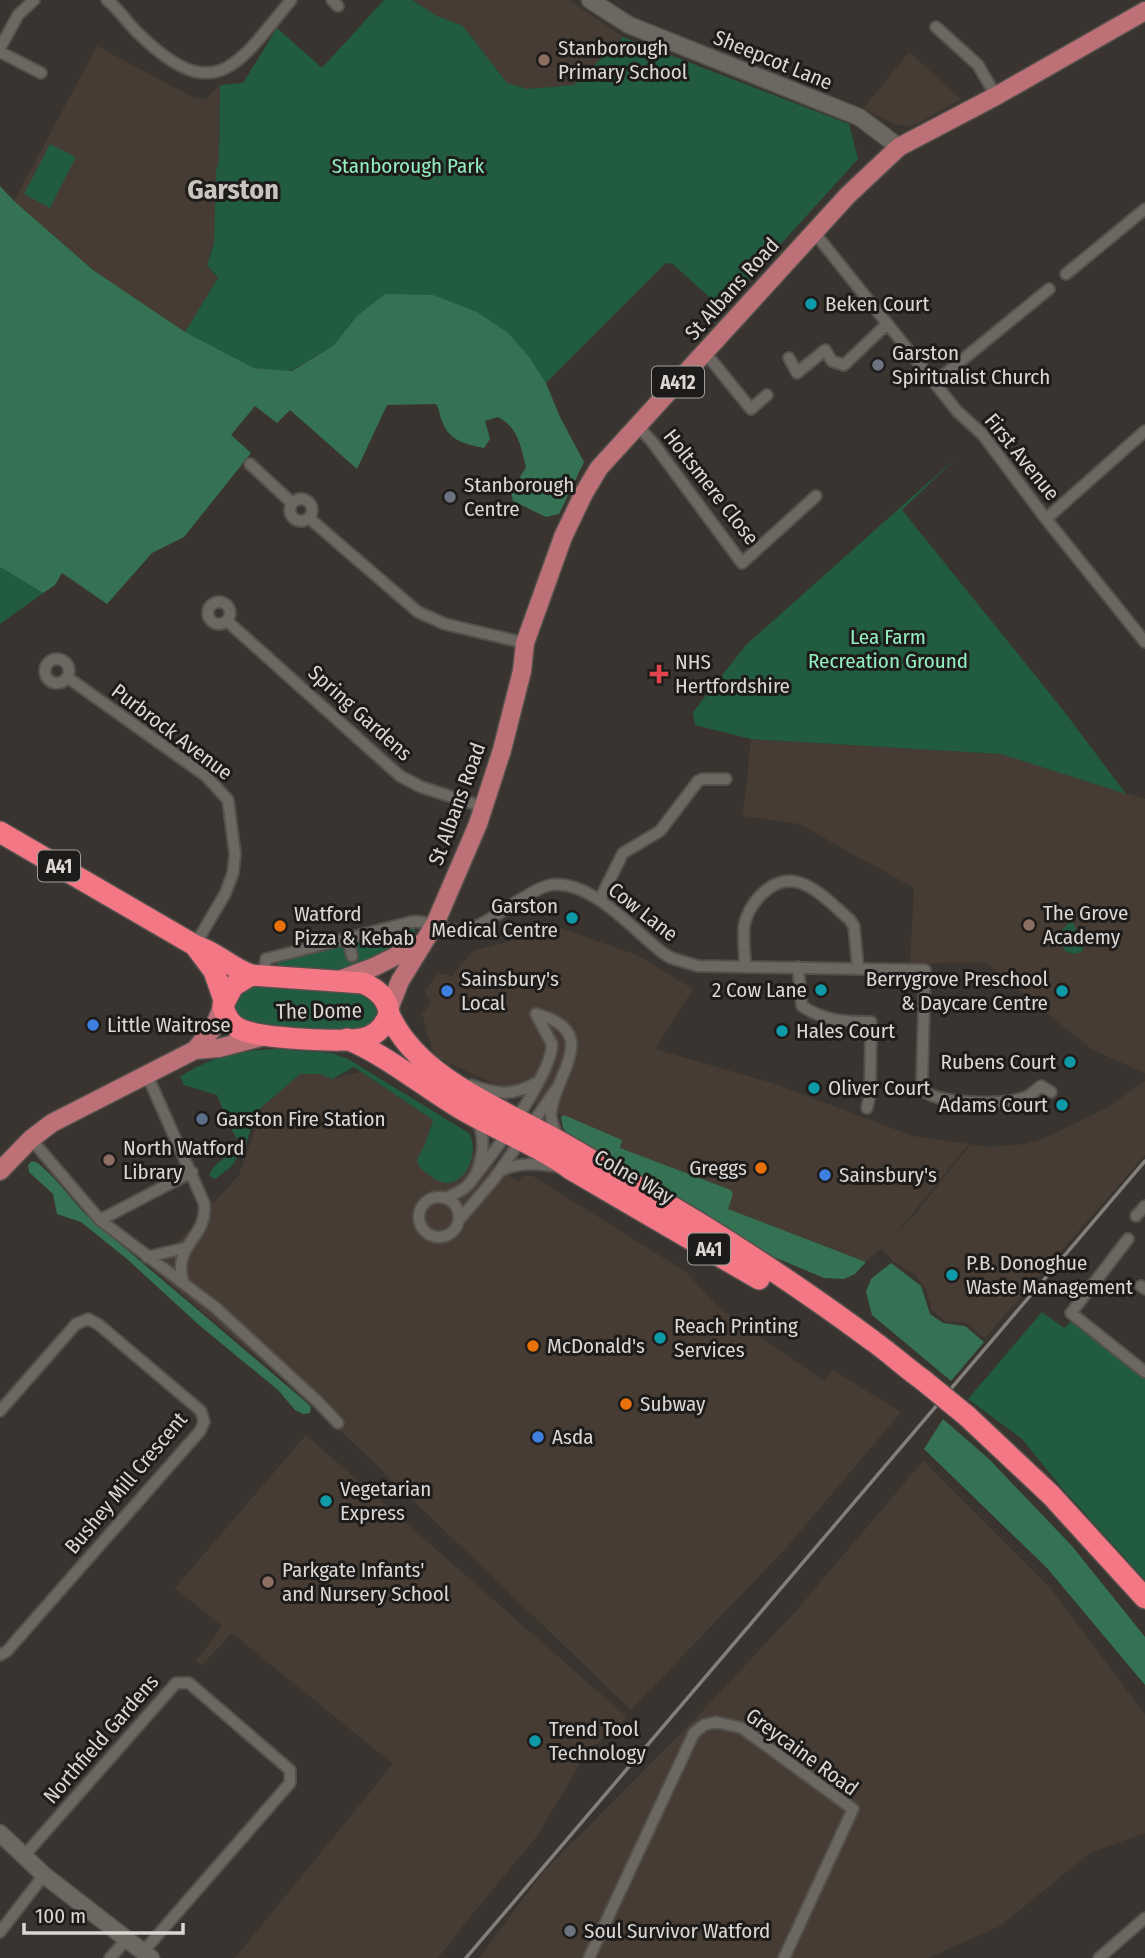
<svg xmlns="http://www.w3.org/2000/svg" width="1145" height="1958" font-family="'Fira Sans Condensed',sans-serif">
	<style>
		.built { fill: #463c33 }
		.green { fill: #215b40 }
		.forest { fill: #357254 }
		.lines { fill: none; stroke-linecap: round; stroke-linejoin: round }
		.street-casing { stroke: #54504c; stroke-width: 14 }
		.secondary-casing { stroke: #54504c; stroke-width: 19 }
		.primary-casing { stroke: #54504c; stroke-width: 21 }
		.highway-casing { stroke: #54504c; stroke-width: 24 }
		.street { stroke: #6d6762; stroke-width: 10 }
		.secondary { stroke: #6d6762; stroke-width: 16 }
		.primary { stroke: #bd7176; stroke-width: 18 }
		.highway { stroke: #f37784; stroke-width: 21 }
		.rail { stroke: #837f7b; stroke-width: 3.5 }
		.highway-bridge-casing { stroke: #54504c; stroke-width: 24; stroke-linecap: butt }
		.highway-bridge { stroke: #f37784; stroke-width: 21 }
		.education-dot { fill: #8d6e63; stroke: #1e1c1a; stroke-width: 2.5 }
		.culture-dot { fill: #0f9aa8; stroke: #1e1c1a; stroke-width: 2.5 }
		.worship-dot { fill: #6b7280; stroke: #1e1c1a; stroke-width: 2.5 }
		.health-dot { fill: #e0444e; stroke: #1e1c1a; stroke-width: 2.5 }
		.food-dot { fill: #e8710a; stroke: #1e1c1a; stroke-width: 2.5 }
		.shop-dot { fill: #3f7fe0; stroke: #1e1c1a; stroke-width: 2.5 }
		.service-dot { fill: #5c6f8a; stroke: #1e1c1a; stroke-width: 2.5 }
		.labels { text-anchor: middle; stroke-width: 6; stroke-linejoin: round; paint-order: stroke }
		.shield { fill: #1e1c1a; stroke: #a29f9c; stroke-width: 2 }
		.shield-label { font-size: 19px; font-weight: bold; fill: #dad7d4 }
		.poi-label { font-size: 21px; fill: #dad7d4; stroke: #1e1c1a; text-anchor: start }
		.street-label { font-size: 21px; fill: #dad7d4; stroke: #1e1c1a }
		.park-label { font-size: 21px; fill: #93eebf; stroke: #1e1c1a }
		.district-label { font-size: 28px; font-weight: bold; fill: #cac4be; stroke: #1e1c1a }
	</style>
	<rect width="100%" height="100%" fill="#39342f"/>
	<path class="built" d="M412,0h157l54,37 -49,48 -47,4 -20,-6 -44,-57 -26,-10z
		M97,46l97,52 12,1 14,-14 -1,76 -3,10 -2,72 -5,13 3,16 6,6 -33,54 -92,-62 -79,-69z
		M909,52l52,47 -44,25 -9,2 -13,-2 -32,-15z
		M751,739l250,15 144,45v274l-52,-23 -95,-76 -11,-12 -77,2 4,-76 -115,-64 -56,-8z
		M560,928l77,27 56,34 -38,60 117,34 141,53 56,8 -74,91 21,-22 54,-68 21,2 34,-3 18,-5 65,-32 37,-26v74l-160,183 -19,-15 -21,-2 -13,-11 -6,-21 -11,-14 -22,-14 -11,-12 9,-9 -25,22 -139,-53 6,-15 -2,-4 -111,-42 2,-8 -61,-25 -127,-59 -12,-42 9,-11 -7,-12 15,-18 13,3 21,-25z
		M361,1072l110,69 2,12 45,28 5,-5h10l153,96 33,36 105,73 9,-11 68,42 -114,135 -156,163 -317,-305 -161,-135 86,-95 24,-69 37,-32h20l12,5z
		M306,1435l321,282 -40,35 -50,84 -67,81 -32,41h-203l158,-194 -161,-131 -30,32 -6,-4 26,-35 -47,-38z
		M923,1461l128,128 94,126v118l-55,20 -90,73 -72,32h-449l64,-86 151,-152 101,-108z"/>
	<path class="green" d="M384,0h28l25,16 26,10 44,57 20,6 47,-4 49,-48 226,87 9,35 -136,150 -49,-45 -7,-1 -120,120 -16,-25 -173,-42 -24,30 -42,25 -37,-3 -69,-36 33,-54 -11,-13 7,-22 2,-72 3,-10 1,-76 23,-2 34,-55 45,40z
		M50,144l26,13 -26,51 -26,-14z
		M958,456l-56,54 161,200 63,84 -125,-40 -250,-15 -56,-14 -2,-13 53,-67z
		M0,567l43,26 -43,31z
		M1072,920l12,28 -3,4 -6,2 -9,-2 -10,-16z
		M414,926l1,6 -12,12 -47,24 -21,3 -58,-2 1,-8 60,-15 6,3 3,11 10,-3 -3,-10 5,-7z
		M251,984l118,8c13,23 12,26 -9,40l-116,-7 -11,-19 12,-20z
		M275,1049l57,4 16,6 121,74c13,19 -8,68 -38,43 -7,-5 -13,-8 -14,-16l9,-18 7,-22 -79,-53 -22,12 -12,-5h-20l-37,32 -8,8 -9,31 -15,22 -16,12 -6,-3c4,-15 24,-20 31,-33l-10,-16 -13,-32 -33,-10 -4,-8c27,-19 62,-27 95,-28z
		M1042,1312l22,16 8,-7 73,58v201l-83,-92 -40,-49 -54,-40z"/>
	<path class="forest" d="M0,186l14,15 79,69 92,62 69,36 38,3 41,-25 24,-30 28,-22 48,1 44,17 31,21 22,25 16,25 14,34 24,45 -25,52 -13,3 -33,-16 -2,-9 15,-25c-5,-20 -8,-40 -28,-50l-13,4 5,18 -6,9c-19,-4 -35,-7 -42,-27 -3,-7 -2,-11 -6,-17l-49,1 -30,64 -67,-59 -13,13 -22,-17 -24,29 20,18 -67,84 -32,16 -45,51 -45,-31 -7,12 -12,8 -43,-26z
		M564,1115l58,25 -2,8 111,42 2,4 -5,15 138,53 -11,12 -11,5 -20,-1 -67,-28 -185,-112 -9,-10 -2,-11z
		M32,1161l6,2 15,14 32,37 221,188 5,5 -1,6 -7,1 -8,-4 -17,-20 -79,-65 -72,-66 -46,-37 -24,-8 -4,-20 -24,-22 -1,-7z
		M891,1263l30,23 9,28 13,9 22,3 19,16 -33,39 -79,-66 -6,-23 5,-13z
		M943,1419l46,40 83,87 73,91v48l-98,-117 -123,-119z"/>
	<g class="lines">
		<g class="street-casing">
			<path id="street" d="M107,0c13,10 21,24 33,35 76,73 98,29 151,-35
				M332,0l6,6
				M936,27l42,38 18,31
				M0,48l18,-33 16,-15
				M0,52l41,21
				M814,232l143,179 26,24 63,84 99,123
				M1066,274l79,-65
				M703,354l9,7 39,48 16,-14
				M789,358l8,15 28,-23 7,11 12,4 43,-41
				M934,383l115,-94
				M638,426l15,17 89,120 74,-67
				M250,464l42,39
				M290 510a11 11 0 1 1 22 0a11 11 0 1 1-22 0Z
				M309,518l109,94 27,12 80,19
				M1046,519l99,-88
				M208 613a11 11 0 1 1 22 0a11 11 0 1 1-22 0Z
				M227,621l173,155 21,11 63,20
				M45 671a12 12 0 1 1 24 0a12 12 0 1 1-24 0Z
				M67,677l139,99 22,24 7,54 -2,19 -8,21 -30,51
				M600,899l23,-46 37,-22 38,-50 5,-2h23
				M348,939l4,17
				M745,967c0,-13 -2,-26 -1,-39 2,-22 28,-53 53,-46 20,5 38,25 53,38l4,6 4,42
				M798,967l4,39c22,15 43,16 69,16l-1,73 -3,13
				M264,976l2,-17 145,-37c19,-3 35,11 53,8 20,-4 40,-21 57,-31 9,-5 19,-12 29,-14 40,-7 84,46 113,68l8,5 27,8 227,4 -3,110 3,12c19,12 81,14 103,4 4,-2 9,-7 13,-10l10,6
				M536,1014c66,17 20,59 15,97 -1,9 3,18 7,26
				M147,1075l57,128c5,35 -32,40 -21,79
				M471,1085c26,9 39,12 65,-2
				M31,1139l69,81 116,88 101,93 21,22
				M500,1171c20,-10 39,-7 59,-4
				M474,1177c20,-24 78,-103 78,-133l-16,-30
				M419 1217a20 20 0 1 1 40 0a20 20 0 1 1-40 0Z
				M446,1198c6,-3 14,-6 20,-11 17,-15 21,-47 11,-67
				M1136,1216l9,-10
				M100,1220l92,-48
				M459,1220l35,-41 65,-94
				M1128,1239l-57,74 74,59
				M147,1257l38,-9
				M1141,1286l4,3
				M0,1411l76,-87 12,-5 10,5 103,87 3,11 -4,9 -193,220 -7,4
				M23,1857l153,-174h13l101,87v13l-147,169
				M0,1932l44,-57
				M110,1958l16,-18
				M589,1958l105,-225 10,-8 12,-3 26,6 111,81 -69,149
				M1099,1958l46,-40"/>
		</g>
		<g class="secondary-casing">
			<path id="secondary" d="M590,0l39,25 230,92 40,30
				M0,1833l44,42 107,83"/>
		</g>
		<g class="primary-casing">
			<path id="primary" d="M339,980l35,-13 48,-24
				M389,1009l11,-28 35,-57 43,-100 24,-74 20,-79 3,-28 38,-106 21,-44 15,-25 249,-273 51,-48 97,-51 149,-85
				M195,1050l24,-2 46,-12
				M0,1171l31,-32 21,-16 143,-73 19,-23 9,-22"/>
		</g>
		<g class="highway-casing">
			<path id="highway" d="M0,832l196,114c20,6 35,22 55,29
				M196,947l18,24 10,29
				M251,975l112,8c14,6 25,15 26,31 -4,11 -10,19 -21,23 -20,7 -106,1 -126,-7 -11,-4 -17,-14 -19,-25l10,-19z
				M389,1014c28,64 113,95 171,128 47,27 95,54 142,83 58,36 116,75 171,116 17,12 33,27 50,39
				M347,1039c41,17 77,48 116,71 36,21 75,35 109,60l187,109
				M967,1416l84,79 94,103"/>
		</g>
		<use href="#street" class="street"/>
		<use href="#secondary" class="secondary"/>
		<use href="#primary" class="primary"/>
		<use href="#highway" class="highway"/>
		<path class="rail" d="M466,1958l679,-797"/>
		<g class="highway-bridge-casing">
			<path id="highway-bridge" d="M923,1380l44,36"/>
		</g>
		<use href="#highway-bridge" class="highway-bridge"/>
	</g>
	<g class="education-dot">
		<circle cx="544" cy="60" r="7"/>
		<circle cx="1029" cy="925" r="7"/>
		<circle cx="109" cy="1160" r="7"/>
		<circle cx="268" cy="1582" r="7"/>
	</g>
	<g class="culture-dot">
		<circle cx="811" cy="304" r="7"/>
		<circle cx="572" cy="918" r="7"/>
		<circle cx="821" cy="990" r="7"/>
		<circle cx="1062" cy="991" r="7"/>
		<circle cx="782" cy="1031" r="7"/>
		<circle cx="1070" cy="1062" r="7"/>
		<circle cx="814" cy="1088" r="7"/>
		<circle cx="1062" cy="1105" r="7"/>
		<circle cx="952" cy="1275" r="7"/>
		<circle cx="660" cy="1338" r="7"/>
		<circle cx="326" cy="1501" r="7"/>
		<circle cx="535" cy="1741" r="7"/>
	</g>
	<g class="worship-dot">
		<circle cx="878" cy="365" r="7"/>
		<circle cx="450" cy="497" r="7"/>
		<circle cx="570" cy="1931" r="7"/>
	</g>
	<path class="health-dot" d="M655.5 663.5h7v7h7v7h-7v7h-7v-7h-7v-7h7z"/>
	<g class="food-dot">
		<circle cx="280" cy="926" r="7"/>
		<circle cx="761" cy="1168" r="7"/>
		<circle cx="533" cy="1346" r="7"/>
		<circle cx="626" cy="1404" r="7"/>
	</g>
	<g class="shop-dot">
		<circle cx="447" cy="991" r="7"/>
		<circle cx="93" cy="1025" r="7"/>
		<circle cx="825" cy="1175" r="7"/>
		<circle cx="538" cy="1437" r="7"/>
	</g>
	<circle class="service-dot" cx="202" cy="1119" r="7"/>
	<g class="labels">
		<g class="shield">
			<rect x="652" y="366.5" width="52" height="31" rx="5"/>
			<rect x="38" y="850.5" width="42" height="31" rx="5"/>
			<rect x="688" y="1233.5" width="42" height="31" rx="5"/>
		</g>
		<g class="shield-label">
			<text x="678" y="389">A412</text>
			<text x="59" y="873">A41</text>
			<text x="709" y="1256">A41</text>
		</g>
		<g class="poi-label">
			<text x="558" y="55">Stanborough<tspan x="558" dy="24">Primary School</tspan></text>
			<text x="825" y="311">Beken Court</text>
			<text x="892" y="360">Garston<tspan x="892" dy="24">Spiritualist Church</tspan></text>
			<text x="464" y="492">Stanborough<tspan x="464" dy="24">Centre</tspan></text>
			<text x="675" y="669">NHS<tspan x="675" dy="24">Hertfordshire</tspan></text>
			<text x="558" y="913" text-anchor="end">Garston<tspan x="558" dy="24">Medical Centre</tspan></text>
			<text x="1043" y="920">The Grove<tspan x="1043" dy="24">Academy</tspan></text>
			<text x="294" y="921">Watford<tspan x="294" dy="24">Pizza &amp; Kebab</tspan></text>
			<text x="461" y="986">Sainsbury's<tspan x="461" dy="24">Local</tspan></text>
			<text x="1048" y="986" text-anchor="end">Berrygrove Preschool<tspan x="1048" dy="24">&amp; Daycare Centre</tspan></text>
			<text x="807" y="997" text-anchor="end">2 Cow Lane</text>
			<text x="107" y="1032">Little Waitrose</text>
			<text x="796" y="1038">Hales Court</text>
			<text x="1056" y="1069" text-anchor="end">Rubens Court</text>
			<text x="828" y="1095">Oliver Court</text>
			<text x="1048" y="1112" text-anchor="end">Adams Court</text>
			<text x="216" y="1126">Garston Fire Station</text>
			<text x="123" y="1155">North Watford<tspan x="123" dy="24">Library</tspan></text>
			<text x="747" y="1175" text-anchor="end">Greggs</text>
			<text x="839" y="1182">Sainsbury's</text>
			<text x="966" y="1270">P.B. Donoghue<tspan x="966" dy="24">Waste Management</tspan></text>
			<text x="674" y="1333">Reach Printing<tspan x="674" dy="24">Services</tspan></text>
			<text x="547" y="1353">McDonald's</text>
			<text x="640" y="1411">Subway</text>
			<text x="552" y="1444">Asda</text>
			<text x="340" y="1496">Vegetarian<tspan x="340" dy="24">Express</tspan></text>
			<text x="282" y="1577">Parkgate Infants'<tspan x="282" dy="24">and Nursery School</tspan></text>
			<text x="549" y="1736">Trend Tool<tspan x="549" dy="24">Technology</tspan></text>
			<text x="584" y="1938">Soul Survivor Watford</text>
		</g>
		<g class="street-label">
			<text transform="translate(773 60) rotate(22)" y="7">Sheepcot Lane</text>
			<text transform="translate(732 289) rotate(-48)" y="7">St Albans Road</text>
			<text transform="translate(1022 457) rotate(51)" y="7">First Avenue</text>
			<text transform="translate(711 487) rotate(52)" y="7">Holtsmere Close</text>
			<text transform="translate(360 713) rotate(42)" y="7">Spring Gardens</text>
			<text transform="translate(172 732) rotate(37)" y="7">Purbrock Avenue</text>
			<text transform="translate(457 804) rotate(-70)" y="7">St Albans Road</text>
			<text transform="translate(643 912) rotate(38)" y="7">Cow Lane</text>
			<text transform="translate(319 1011) rotate(-1)" y="7">The Dome</text>
			<text transform="translate(634 1177) rotate(30)" y="7">Colne Way</text>
			<text transform="translate(126 1483) rotate(-50)" y="7">Bushey Mill Crescent</text>
			<text transform="translate(101 1739) rotate(-49)" y="7">Northfield Gardens</text>
			<text transform="translate(802 1752) rotate(36)" y="7">Greycaine Road</text>
		</g>
		<g class="park-label">
			<text x="408" y="173">Stanborough Park</text>
			<text x="888" y="644">Lea Farm<tspan x="888" dy="24">Recreation Ground</tspan></text>
		</g>
		<g class="district-label">
			<text x="233" y="199">Garston</text>
		</g>
	</g>
	<path d="M24 1923v10h159v-10" fill="none" stroke="#dad7d4" stroke-width="3.5"/>
	<text x="35" y="1923" font-size="21" fill="#dad7d4" stroke="#1e1c1a" stroke-width="5" paint-order="stroke">100 m</text>
</svg>
